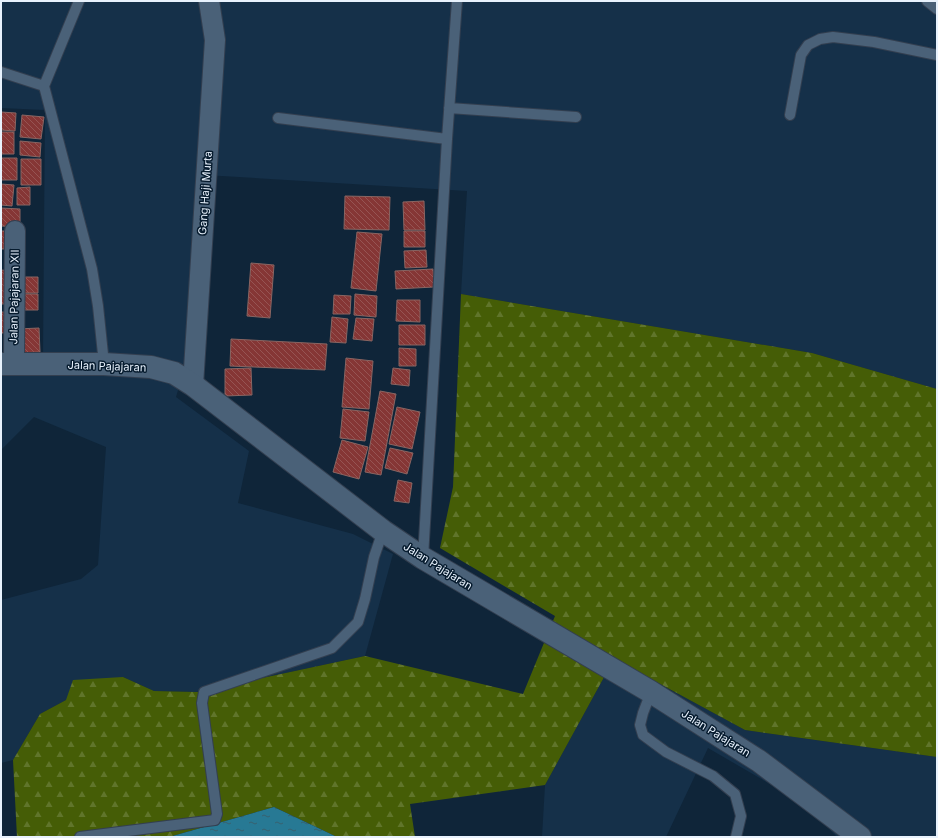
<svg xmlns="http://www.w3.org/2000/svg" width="938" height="838" font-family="Inter,sans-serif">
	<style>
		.built { fill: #153049 }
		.forest { fill: url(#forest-firs) }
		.water { fill: url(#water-ripples) }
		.building { fill: url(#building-back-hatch); stroke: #896562 }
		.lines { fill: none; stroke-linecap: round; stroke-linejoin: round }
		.lane-casing { stroke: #333f50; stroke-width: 12 }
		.street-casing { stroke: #333f50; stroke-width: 22 }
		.secondary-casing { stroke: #333f50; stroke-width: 24 }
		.lane { stroke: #4a6178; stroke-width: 10 }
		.street { stroke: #4a6178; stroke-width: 20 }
		.secondary { stroke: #4a6178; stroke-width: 22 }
		.labels { text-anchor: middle; stroke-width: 3; stroke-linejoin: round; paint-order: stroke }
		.street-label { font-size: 11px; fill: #e8f2fd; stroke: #061b2e }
	</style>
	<defs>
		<pattern id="forest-firs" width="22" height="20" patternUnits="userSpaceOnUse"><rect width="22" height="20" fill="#455d06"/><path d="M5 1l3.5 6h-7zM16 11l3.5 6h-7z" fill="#60752b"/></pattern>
		<pattern id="water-ripples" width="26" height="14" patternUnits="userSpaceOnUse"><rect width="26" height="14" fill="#277994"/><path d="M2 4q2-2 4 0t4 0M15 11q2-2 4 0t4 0" fill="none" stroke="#366170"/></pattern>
		<pattern id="building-back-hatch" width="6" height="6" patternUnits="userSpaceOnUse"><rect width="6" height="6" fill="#853635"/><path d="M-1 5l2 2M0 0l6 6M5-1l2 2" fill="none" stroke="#965453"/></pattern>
	</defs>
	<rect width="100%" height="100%" fill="#0f2539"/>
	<path class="built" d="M1,1h936v388l-125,-36 -351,-59 6,-103 -262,-16v122l-29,100 73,54 -11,52 115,31 40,20 -28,102 -168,36 -43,-1 -31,-14 -57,23 -26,14 -27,46 -12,3v-163l80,-21 17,-14 8,-118 -72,-30 -33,33v-92h42l2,-248 -44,-2z
		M614,659l131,71 192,27v80h-100l-31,-32 -98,-57 -42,89h-124l3,-52z"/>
	<path class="forest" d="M461,294l351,59 125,36v368l-192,-27 -131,-71 -69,126 -135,19 5,33h-78l-63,-30 -105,30h-152l-4,-77 27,-46 26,-14 7,-20 50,-3 31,14 43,1 168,-36 158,38 32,-78 -115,-68 13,-61z"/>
	<path class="water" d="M274,807l63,30h-168z"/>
	<path class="building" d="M1,112l15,1 -1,18 -14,-1z
		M22,115l22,2 -3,22 -21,-2z
		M1,132h13v22h-13z
		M20,141l21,2 -1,14 -20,-2z
		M1,158h16v22h-16z
		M21,159h20v26h-20z
		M1,184l13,1 -2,21 -11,-1z
		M30,187v18h-13v-17z
		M345,196l45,1 -1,33 -45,-1z
		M424,201l1,29h-21l-1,-28z
		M1,208l19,1v18l-19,-1z
		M1,231h4l-1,18h-3z
		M404,231h21v16h-21z
		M357,232l25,2 -6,57 -25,-3z
		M426,250l1,17 -22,1 -1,-17z
		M251,263l23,2 -4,53 -23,-2z
		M433,269l1,18 -38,2 -1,-18z
		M1,270l13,1 -1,33h-12z
		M18,277h20v16h-20z
		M17,294h21v16h-21z
		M355,294l22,2 -1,21 -22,-2z
		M334,295l17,1 -1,18h-17z
		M397,300h23v22l-24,-1z
		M1,312h11l-1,21h-10z
		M332,317l16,2 -2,24 -16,-1z
		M356,318l18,1 -2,22 -19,-2z
		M399,325h26v20h-26z
		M39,328l1,24 -23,1v-24z
		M231,339l96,5 -2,26 -95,-4z
		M399,348l17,1v17h-17z
		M346,358l27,3 -4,48 -27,-2z
		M251,368l1,27 -27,1v-27z
		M393,368l17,2 -1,16 -18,-2z
		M380,391l16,3 -15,81 -16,-3z
		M397,407l23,5 -8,37 -23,-5z
		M343,409l26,3 -4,29 -25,-3z
		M342,440l26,7 -9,32 -26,-7z
		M390,448l23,5 -6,21 -22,-6z
		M398,480l14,3 -3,20 -15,-2z"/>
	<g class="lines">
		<g class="lane-casing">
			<path id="lane" d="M927,1l10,8
				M1,72l43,14 48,183 6,37 6,58
				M44,86l35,-85
				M449,108l127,9
				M790,115l11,-60 7,-10 12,-6 13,-2 41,5 63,13
				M278,118l169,21 -24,419
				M447,139l10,-138
				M651,692l-8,21 -3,12 3,10 23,17 47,24 22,18 6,22 -5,21
				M80,837l135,-17 2,-6 -15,-111 2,-11 128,-44 26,-26 7,-23 9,-42 9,-26"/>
		</g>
		<g class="street-casing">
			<path id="street" d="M14,364l1,-133
				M193,385l22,-345 -6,-39"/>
		</g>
		<g class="secondary-casing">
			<path id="secondary" d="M1,364h103l47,3 23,6 19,12 190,146 40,27 228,134 108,69 101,76"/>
		</g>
		<use href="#lane" class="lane"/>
		<use href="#street" class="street"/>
		<use href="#secondary" class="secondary"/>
	</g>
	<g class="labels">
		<g class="street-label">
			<text transform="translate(205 193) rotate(-86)" y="4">Gang Haji Murta</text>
			<text transform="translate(14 297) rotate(-89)" y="4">Jalan Pajajaran XII</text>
			<text transform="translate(107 366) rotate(2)" y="4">Jalan Pajajaran</text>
			<text transform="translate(438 566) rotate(32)" y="4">Jalan Pajajaran</text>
			<text transform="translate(716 733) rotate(32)" y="4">Jalan Pajajaran</text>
		</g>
	</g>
	<rect width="938" height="838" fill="none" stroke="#e8f2fd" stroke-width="4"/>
</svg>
